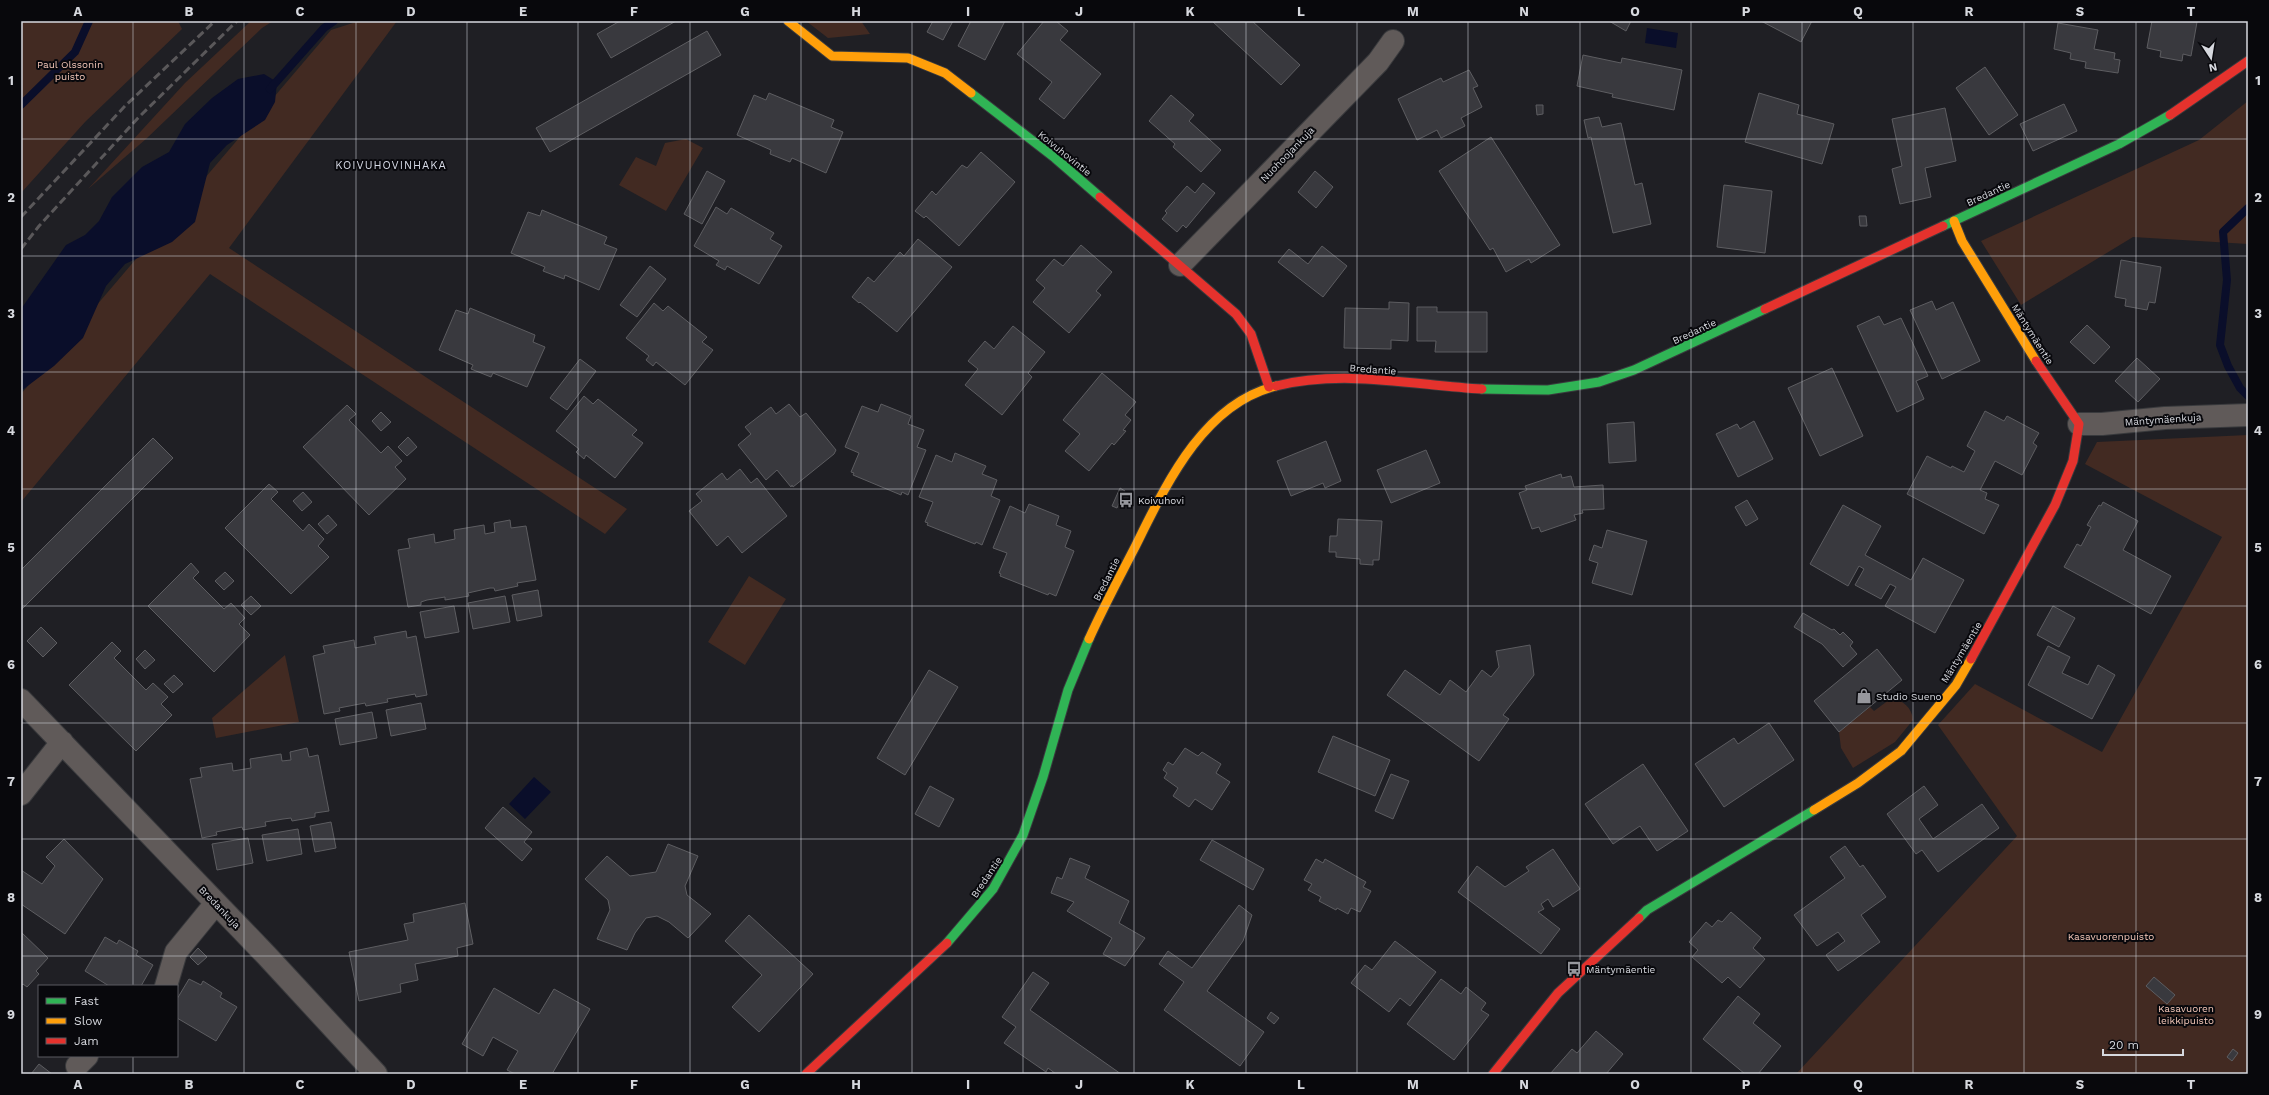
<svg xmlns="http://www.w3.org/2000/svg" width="2269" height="1095" font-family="'Work Sans',sans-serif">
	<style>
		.green { fill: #422a22 }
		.water { fill: #0a0e2a }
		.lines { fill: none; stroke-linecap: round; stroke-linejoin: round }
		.stream { stroke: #0a0e2a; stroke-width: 8 }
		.building { fill: #39393e; stroke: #5d5d61 }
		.street-casing { stroke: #393a3d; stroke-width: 24 }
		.fast-casing { stroke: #393a3d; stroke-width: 11 }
		.slow-casing { stroke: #393a3d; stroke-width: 11 }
		.jam-casing { stroke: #393a3d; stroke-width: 11 }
		.street { stroke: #605a59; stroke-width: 22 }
		.fast { stroke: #30b455; stroke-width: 9 }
		.slow { stroke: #ff9f0a; stroke-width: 9 }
		.jam { stroke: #e5322d; stroke-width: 9 }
		.rail { stroke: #5a585a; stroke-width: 3; stroke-dasharray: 8 4; stroke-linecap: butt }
		.grid { fill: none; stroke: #d6d8de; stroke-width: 1; stroke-opacity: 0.55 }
		.labels { text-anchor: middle; stroke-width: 4; stroke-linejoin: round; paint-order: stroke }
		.park-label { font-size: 10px; fill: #f5c8b9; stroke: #08080c }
		.street-label { font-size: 10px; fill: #d6d8de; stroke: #08080c }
		.poi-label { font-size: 10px; fill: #d6d8de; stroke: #08080c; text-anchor: start }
		.neighbourhood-label { font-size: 11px; letter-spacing: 1px; fill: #d7dbe7; stroke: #08080c }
		.neatline { fill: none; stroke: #d6d8de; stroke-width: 1.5 }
		.grid-label { font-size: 13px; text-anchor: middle; font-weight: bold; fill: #d6d8de }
	</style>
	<rect width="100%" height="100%" fill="#1f1f24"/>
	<path class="green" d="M21,21h157l4,8 -97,93 -64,71z
		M251,21h22l-11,7 -116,111 -58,50 97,-106z
		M359,21h38l-168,227 398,261 -22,25 -395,-260 -189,228v-108l310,-364z
		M806,21h55l9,13 -42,4z
		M2248,101v143l-115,-7 -112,68 -40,-64 218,-101z
		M686,139l17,9 -37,63 -47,-26 17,-28 20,9 9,-23z
		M2248,435v639h-452l221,-238 -79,-111 37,-41 127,68 120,-215 -137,-73 12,-22z
		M749,576l37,23 -41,66 -37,-23z
		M285,655l14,67 -83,16 -4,-20z
		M1893,697c10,5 19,10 20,23l-18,22 -42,26 -12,-20 -2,-16 31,-25 4,4z"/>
	<path class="water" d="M1647,28l31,5 -2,15 -31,-5z
		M264,74l13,8 -2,20 -10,18 -38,25 -17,18 -15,59 -23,20 -47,22 -19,22 -23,52 -29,28 -33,25v-82l45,-64 19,-10 14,-14 13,-24 30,-30 27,-15 16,-28 27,-26 26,-19z
		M534,777l17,15 -26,27 -16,-15z"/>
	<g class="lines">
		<path class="stream" d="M270,89l54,-61 10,-7
			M21,105l54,-53 14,-31
			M2248,208l-25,24 4,48 -7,65 8,21 12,22 8,8"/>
	</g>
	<path class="building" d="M620,21h56l-65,37 -14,-24z
		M933,21h20l-10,19 -16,-8z
		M971,21h34l-20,39 -27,-14z
		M1044,21h12l12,10 -8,9 41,34 -37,45 -25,-20 13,-17 -35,-28z
		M1212,21h40l48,44 -19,20z
		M1609,21h22l-5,10z
		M1761,21h51l-11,21z
		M2152,21l45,1 -6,34 -8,-2 -1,7 -22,-4 1,-6 -14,-3z
		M2058,23l40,7 -4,19 21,4 -1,6 6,1 -2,13 -33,-5 1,-6 -16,-3 1,-6 -17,-4z
		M707,31l14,24 -171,97 -14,-24z
		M1583,55l38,8 1,-5 60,12 -8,40 -62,-13 1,-3 -36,-8z
		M1985,67l33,48 -29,20 -33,-47z
		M1469,70l9,16 -5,2 9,19 -21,11 4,8 -24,12 -4,-8 -20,10 -19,-41 43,-21 2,4z
		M769,93l65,27 -3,7 12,5 -17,41 -34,-15 -2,4 -20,-8 1,-4 -34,-15 17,-40 12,5z
		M1759,93l40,12 -2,9 37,10 -12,40 -77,-22z
		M1171,95l23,20 -5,6 32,29 -20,22 -28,-25 2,-3 -26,-23z
		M2064,104l13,27 -44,20 -13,-27z
		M1536,105h7v9l-6,1z
		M1945,108l11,53 -31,7 6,29 -31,7 -8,-35 10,-3 -10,-47z
		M1599,117l3,10 19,-4 14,62 7,-2 9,41 -38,9 -22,-96 -3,1 -4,-18z
		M1491,137l69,108 -29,18 -2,-4 -23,13 -13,-24 -3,2 -51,-79z
		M981,152l34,30 -56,64 -33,-30 -2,2 -9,-7 17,-20 4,4 26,-30 5,3z
		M707,171l18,10 -23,43 -18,-10z
		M1315,171l18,16 -17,21 -18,-16z
		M1203,183l12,10 -29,35 -3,-3 -6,7 -15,-13 5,-6 -2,-2 22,-25 8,7z
		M1724,185l48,6 -7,62 -48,-6z
		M716,207l11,7 4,-6 43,25 -4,6 12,7 -23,38 -32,-18 -2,4 -9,-5 3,-4 -25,-15z
		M542,210l65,27 -3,7 13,5 -18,41 -34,-15 -1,4 -21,-8 2,-4 -34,-14 17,-41 12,4z
		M1859,216h7l1,10h-7z
		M918,239l34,28 -55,65 -37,-30 -1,1 -7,-6 16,-20 6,5 26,-30 4,4z
		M1081,245l31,27 -16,19 5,4 -32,38 -36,-31 12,-14 -9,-8 18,-21 9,7z
		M1322,246l25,20 -24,31 -45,-35 11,-13 19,15z
		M2121,260l40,7 -6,36 -6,-1 -2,8 -22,-4 1,-7 -11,-2z
		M650,266l16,13 -29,38 -17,-12z
		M1932,301l4,9 17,-8 27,59 -38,18 -32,-69z
		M1389,302l20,1 -1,38 -17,-1v9l-47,-1 1,-40 44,1z
		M654,303l9,8 5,-5 39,31 -5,5 11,8 -28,35 -29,-23 -3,4 -7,-6 3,-4 -23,-18z
		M1417,307h20v5h50v40h-52l1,-11h-19z
		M470,308l65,27 -2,7 12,5 -18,40 -34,-14 -2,4 -20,-8 2,-4 -34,-15 17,-40 12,4z
		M1879,316l5,9 17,-7 27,58 -12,5 8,18 -27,13 -40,-86z
		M2087,325l23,22 -16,17 -24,-22z
		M1013,326l32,26 -17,21 4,4 -30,38 -37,-30 13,-16 -10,-8 17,-20 9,8z
		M2137,358l23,21 -22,23 -23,-21z
		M580,359l16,12 -29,39 -17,-12z
		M1832,368l31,68 -43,20 -32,-68z
		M1102,373l34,29 -11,13 6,5 -8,10 3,1 -12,14 -2,-2 -23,28 -24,-20 15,-17 -17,-14z
		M584,396l9,8 5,-5 39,31 -5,5 11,8 -28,35 -29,-23 -2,4 -8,-7 3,-3 -23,-18z
		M789,404l11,13 6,-4 30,37 -2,4 -41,33 -1,-2 -1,2 -14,-17 -11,10 -28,-35 13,-11 -6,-7 26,-20 5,7z
		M881,404l30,12 -3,8 16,6 -7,17 9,3 -18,45 -6,-3 -1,3 -48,-20 1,-2 -3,-1 8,-19 -14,-6 17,-41 16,6z
		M347,405l9,9 -7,6 32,33 7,-7 14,15 -7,6 11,12 -37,36 -66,-68z
		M1985,411l19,10 3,-5 32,17 -6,10 4,3 -15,29 -27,-14 -15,29 7,3 -2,6 14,6 -15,29 -77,-40 20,-38 24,12 1,-2 12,6 11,-21 -8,-5z
		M381,412l10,10 -10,9 -9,-10z
		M1754,421l19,38 -35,18 -22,-43 21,-10 3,5z
		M1634,422l2,39 -27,2 -2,-39z
		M408,437l9,10 -10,9 -9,-9z
		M153,438l20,20 -152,152v-40z
		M1326,441l15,40 -16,7 -2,-5 -32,13 -14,-35z
		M1426,450l14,33 -49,20 -14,-33z
		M955,453l31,13 -4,8 15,6 -6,16 9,4 -18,45 -6,-3 -1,2 -48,-19 1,-2 -3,-1 8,-20 -14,-5 17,-42 16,7z
		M740,469l11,14 6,-5 30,38 -45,37 -14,-17 -11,10 -28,-35 13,-10 -6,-7 26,-21 5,7z
		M1561,474l1,4 9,-2 3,11 29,-2 1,24 -22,1 1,3 -9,2 2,5 -35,12 -2,-5 -7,2 -13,-36 8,-3 -2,-4z
		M269,484l9,8 -7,7 32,32 6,-7 15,15 -6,7 11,11 -38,37 -66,-66z
		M1120,488l5,3 -8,17 -5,-2z
		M303,492l9,10 -10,9 -9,-10z
		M1747,500l11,19 -12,7 -11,-19z
		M2103,502l35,19 -15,29 48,26 -20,38 -87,-47 13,-23 4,2 10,-19 -4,-2 12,-20 2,1z
		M1029,504l30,12 -3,9 15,6 -6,16 9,4 -18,45 -7,-3 -1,2 -48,-19 1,-2 -2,-1 8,-20 -14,-5 17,-42 15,7z
		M1843,505l38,21 -16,29 46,25 12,-22 41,22 -29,53 -50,-27 11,-19 -6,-3 -9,15 -26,-14 9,-16 -5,-3 -11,20 -38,-22z
		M328,515l9,10 -10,9 -9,-10z
		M1338,519l44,2 -3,39h-6v5l-13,-1v-5l-24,-2v-5h-7l1,-16h7z
		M510,520l1,8 15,-2 10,54 -19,3 1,3 -23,5 -1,-3h-4l-22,5 1,3 -24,4v-3l-18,3 -6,2v3l-13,2 -10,-57 12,-2 -2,-9 26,-5 1,9 20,-4 -1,-9 30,-5 1,9 10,-2 -1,-9z
		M1607,530l40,11 -15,54 -40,-12 6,-20 -9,-3 5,-15 8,3z
		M191,563l8,9 -6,6 31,31 7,-6 14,15 -6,6 11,11 -36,37 -66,-66z
		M225,572l9,9 -10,9 -9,-9z
		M538,590l4,26 -25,5 -5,-26z
		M251,596l10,10 -10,9 -10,-10z
		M505,596l5,26 -37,7 -5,-26z
		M454,606l5,26 -34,6 -5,-26z
		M2053,606l22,12 -16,29 -22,-12z
		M1803,613l29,17 2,-1 6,6 3,-3 10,10 -3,4 7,8 -14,13 -21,-23 -28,-17z
		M41,627l16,16 -14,14 -16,-16z
		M406,631l1,7 9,-2 11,59 -11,2 -1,-3 -28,5 1,3 -22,4 -1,-3 -26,5 1,3 -16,3 -11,-58 12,-3 -2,-7 31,-6 1,8 21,-4 -2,-7z
		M112,642l9,9 -7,7 32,32 7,-7 15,14 -7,7 11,11 -36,36 -67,-66z
		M1530,645l4,30 -31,40 6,4 -30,42 -92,-66 18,-25 35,25 10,-15 16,12 16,-22 9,7 8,-10 -3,-16z
		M2048,646l22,11 -8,16 26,12 10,-20 17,10 -23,44 -64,-34z
		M1877,649l25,31 -63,52 -25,-31z
		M145,650l10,10 -10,9 -9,-10z
		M929,670l29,17 -53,88 -28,-17z
		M174,675l9,9 -10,9 -9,-9z
		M421,703l5,26 -35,7 -5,-26z
		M372,712l5,26 -37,7 -5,-26z
		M1769,723l25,37 -70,47 -29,-43 39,-26 4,6z
		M1333,736l57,24 -15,36 -57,-24z
		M307,748l2,9 9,-2 11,56 -14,2v4l-23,4 -1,-3 -8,1 -18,3 1,4 -23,4 -1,-3 -26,5 1,3 -15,3 -12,-59 12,-2 -2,-9 32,-5 1,8 18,-3 -1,-9 31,-5 1,7 9,-1 -1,-8z
		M1185,748l13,8 4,-4 19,12 -5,9 14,9 -18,28 -17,-11 -6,8 -16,-11 5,-8 -14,-10 3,-5 -4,-3 5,-8 5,3z
		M1643,764l45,67 -31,20 -17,-25 -27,18 -28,-40z
		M1391,774l18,7 -16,38 -18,-8z
		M930,786l24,13 -15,28 -24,-13z
		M1924,786l14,19 -19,14 14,20 49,-35 17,24 -61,44 -16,-22 -6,4 -29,-40z
		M503,807l29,25 -8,10 8,7 -10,12 -37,-33z
		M331,822l5,26 -21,4 -5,-26z
		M298,829l4,25 -35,7 -5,-26z
		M248,838l5,25 -36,7 -5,-26z
		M64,839l39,40 -38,55 -44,-30v-34l21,14 13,-18 -9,-9z
		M1212,840l52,29 -11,21 -53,-30z
		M668,844l30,12 -13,30 2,9 24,19 -23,24 -19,-16 -12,-6 -11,2 -11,15 -8,17 -30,-11 13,-29 -2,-10 -23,-21 22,-23 23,20 26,-4z
		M1845,846l15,21 3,-2 23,32 -25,18 19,27 -42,29 -12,-16 19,-14 -7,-9 -21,14 -23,-31 51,-37 -15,-21z
		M1553,849l27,40 -27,18 -5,-8 -7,5 3,5 -6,3 22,17 -19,25 -83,-62 19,-26 28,21 24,-16 -3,-4z
		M1070,858l20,8 -5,12 44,23 -10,22 26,15 -20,28 -22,-12 9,-16 -45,-27 7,-9 -23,-9 6,-16 5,2z
		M1316,859l7,4 2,-4 41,23 -3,5 8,4 -11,21 -9,-4 -3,6 -11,-6 -1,2 -17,-9 2,-4 -13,-7 4,-6 -8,-4z
		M465,903l8,41 -16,4 1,8 -43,8 3,16 -18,4 1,8 -42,9 -10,-49 59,-12 -4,-16 10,-2 -1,-8z
		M1239,905l13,10 -9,26 -36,50 57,41 -24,34 -76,-56 20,-28 -25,-18 9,-13 24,17z
		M1731,912l30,26 -8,10 12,11 -25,29 -12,-11 -6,6 -30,-26 6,-7 -9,-8 17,-20 6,5 6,-7 4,2z
		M749,915l64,59 -54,58 -27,-25 30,-32 -37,-34z
		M21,932l27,26 -12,13 3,3 -12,13 -4,-3 -2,2z
		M105,937l12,7 2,-4 19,11 -2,4 17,10 -12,21h-32l-24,-15z
		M1395,941l41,31 -26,34 -10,-8 -11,14 -38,-29 14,-18 7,5z
		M198,948l9,9 -9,8 -8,-8z
		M1033,972l16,11 -19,27 91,64h-65l-8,-6 -2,4 -42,-29 12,-16 -14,-10z
		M2154,977l21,18 -8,9 -21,-18z
		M189,979l12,6 2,-4 19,12 -2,4 17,10 -21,34 -39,-23v-19z
		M1441,979l20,15 5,-7 20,16 -5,7 8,5 -35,45 -47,-36z
		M494,988l45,26 15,-25 36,20 -38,65h-37l-8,-4 11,-19 -25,-14 -10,19 -21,-12z
		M1738,996l22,18 -7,9 28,23 -23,28h-13l-42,-35z
		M1271,1012l8,6 -5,6 -7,-6z
		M1596,1031l27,23 -17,20h-56l22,-25 5,4z
		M2233,1049l5,4 -6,8 -5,-4z
		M39,1064l13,10h-21z"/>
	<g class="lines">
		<g class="street-casing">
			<path id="street" d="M1180,265l198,-203 15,-21
				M2079,424h23l63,-6 83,-3
				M21,700l246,256 109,118
				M21,794l41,-52
				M166,986l10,-34 40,-49
				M77,1066l10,-10"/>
		</g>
		<g class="fast-casing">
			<path id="fast" d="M971,93l84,65 45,39
				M1943,226l176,-82 51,-29
				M1482,389l66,1 51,-8 35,-12 131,-61
				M1639,918l8,-8 167,-100
				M947,943l46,-54 30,-54 20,-58 25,-87 21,-51"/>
		</g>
		<g class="slow-casing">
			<path id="slow" d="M788,21l44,35 76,2 37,15 26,20
				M1954,221l8,20 74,120
				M1089,639c14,-31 30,-61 45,-90 31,-62 68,-145 142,-163
				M1814,810l44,-27 43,-32 55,-66 15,-26"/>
		</g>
		<g class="jam-casing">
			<path id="jam" d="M2170,115l78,-54
				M1100,197l136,117 15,20 18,53
				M1765,309l178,-83
				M1276,386c67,-17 138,-1 206,3
				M1971,659l84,-154 18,-44 6,-37 -43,-63
				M806,1074l141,-131
				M1493,1074l65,-81 81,-75"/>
		</g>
		<use href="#street" class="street"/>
		<use href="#fast" class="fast"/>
		<use href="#slow" class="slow"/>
		<use href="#jam" class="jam"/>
		<path class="rail" d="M21,217l104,-111 90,-85
			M21,249l18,-23 99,-108 99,-97"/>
	</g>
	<path class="grid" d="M133,21v965M244,21v1053M356,21v1053M467,21v1053M578,21v1053M690,21v1053M801,21v1053M912,21v1053M1023,21v1053M1134,21v1053M1246,21v1053M1357,21v1053M1468,21v1053M1580,21v1053M1691,21v1053M1802,21v1053M1913,21v1053M2024,21v1053M2136,21v1053M21,139h2227M21,256h2227M21,372h2227M21,489h2227M21,606h2227M21,723h2227M21,839h2227M21,956h2227M133,1056v18"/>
	<defs>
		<g id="bus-bare" transform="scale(1.2)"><path d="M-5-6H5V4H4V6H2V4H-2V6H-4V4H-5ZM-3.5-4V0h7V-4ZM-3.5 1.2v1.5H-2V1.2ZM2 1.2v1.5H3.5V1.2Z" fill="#96979d" stroke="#08080c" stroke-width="2.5" paint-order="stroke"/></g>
		<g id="shop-bare" transform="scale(1.2)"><path d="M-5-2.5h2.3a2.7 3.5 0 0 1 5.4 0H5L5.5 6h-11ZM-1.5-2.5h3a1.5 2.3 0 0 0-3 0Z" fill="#96979d" stroke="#08080c" stroke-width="2.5" paint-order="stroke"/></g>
	</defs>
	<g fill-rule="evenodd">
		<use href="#bus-bare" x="1126" y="500"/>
		<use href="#shop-bare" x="1864" y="696"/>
		<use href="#bus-bare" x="1574" y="969"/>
	</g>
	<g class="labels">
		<g class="park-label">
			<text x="70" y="68">Paul Olssonin<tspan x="70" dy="12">puisto</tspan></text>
			<text x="2111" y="940">Kasavuorenpuisto</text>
			<text x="2186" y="1012">Kasavuoren<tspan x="2186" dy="12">leikkipuisto</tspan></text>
		</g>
		<g class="street-label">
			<text transform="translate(1065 153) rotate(39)" y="4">Koivuhovintie</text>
			<text transform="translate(1287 154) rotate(-46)" y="4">Nuohoojankuja</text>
			<text transform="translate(1988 193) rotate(-25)" y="4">Bredantie</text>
			<text transform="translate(1694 331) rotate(-25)" y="4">Bredantie</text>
			<text transform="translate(2033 334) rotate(58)" y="4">Mäntymäentie</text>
			<text transform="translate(1373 369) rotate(4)" y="4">Bredantie</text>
			<text transform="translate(2163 419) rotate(-4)" y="4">Mäntymäenkuja</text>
			<text transform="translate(1106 579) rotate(-63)" y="4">Bredantie</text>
			<text transform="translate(1961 652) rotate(-59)" y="4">Mäntymäentie</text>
			<text transform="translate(986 877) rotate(-56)" y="4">Bredantie</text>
			<text transform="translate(220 907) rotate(46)" y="4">Bredankuja</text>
		</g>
		<g class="poi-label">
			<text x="1138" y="504">Koivuhovi</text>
			<text x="1876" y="700">Studio Sueno</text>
			<text x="1586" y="973">Mäntymäentie</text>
		</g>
		<g class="neighbourhood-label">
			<text x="391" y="169">KOIVUHOVINHAKA</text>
		</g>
	</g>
	<rect width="2269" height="1095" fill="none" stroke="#08080c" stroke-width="44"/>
	<rect x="38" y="985" width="140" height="72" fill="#08080c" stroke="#5a5b60"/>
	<rect x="46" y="998" width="20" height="6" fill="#30b455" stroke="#5a5b60"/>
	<text x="74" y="1005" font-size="12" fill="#d6d8de">Fast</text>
	<rect x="46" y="1018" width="20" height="6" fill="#ff9f0a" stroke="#5a5b60"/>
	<text x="74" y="1025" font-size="12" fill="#d6d8de">Slow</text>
	<rect x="46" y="1038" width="20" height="6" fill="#e5322d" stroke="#5a5b60"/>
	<text x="74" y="1045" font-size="12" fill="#d6d8de">Jam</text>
	<g transform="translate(2211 58) rotate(168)" stroke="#08080c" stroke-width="3" paint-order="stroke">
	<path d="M0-3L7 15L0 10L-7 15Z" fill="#d6d8de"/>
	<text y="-6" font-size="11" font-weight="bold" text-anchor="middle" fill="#d6d8de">N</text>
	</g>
	<path d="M2103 1049v6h80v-6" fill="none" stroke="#d6d8de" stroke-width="2"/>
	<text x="2109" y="1049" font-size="12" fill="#d6d8de" stroke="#08080c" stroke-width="3" paint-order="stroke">20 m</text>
	<rect x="22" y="22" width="2225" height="1051" class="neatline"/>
	<g class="grid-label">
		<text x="78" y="16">A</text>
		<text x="189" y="16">B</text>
		<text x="300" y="16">C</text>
		<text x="411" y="16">D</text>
		<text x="523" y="16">E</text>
		<text x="634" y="16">F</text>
		<text x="745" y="16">G</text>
		<text x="856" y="16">H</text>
		<text x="968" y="16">I</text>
		<text x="1079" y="16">J</text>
		<text x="1190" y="16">K</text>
		<text x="1301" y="16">L</text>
		<text x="1413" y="16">M</text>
		<text x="1524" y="16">N</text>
		<text x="1635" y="16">O</text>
		<text x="1746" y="16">P</text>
		<text x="1858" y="16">Q</text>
		<text x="1969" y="16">R</text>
		<text x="2080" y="16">S</text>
		<text x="2191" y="16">T</text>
		<text x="11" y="85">1</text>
		<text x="2258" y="85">1</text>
		<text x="11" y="202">2</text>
		<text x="2258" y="202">2</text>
		<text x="11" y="318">3</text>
		<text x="2258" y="318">3</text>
		<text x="11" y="435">4</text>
		<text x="2258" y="435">4</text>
		<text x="11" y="552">5</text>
		<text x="2258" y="552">5</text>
		<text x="11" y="669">6</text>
		<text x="2258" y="669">6</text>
		<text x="11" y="786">7</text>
		<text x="2258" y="786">7</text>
		<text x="11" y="902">8</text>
		<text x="2258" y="902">8</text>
		<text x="11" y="1019">9</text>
		<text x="2258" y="1019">9</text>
		<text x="78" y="1089">A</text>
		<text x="189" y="1089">B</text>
		<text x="300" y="1089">C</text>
		<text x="411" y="1089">D</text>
		<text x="523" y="1089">E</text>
		<text x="634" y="1089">F</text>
		<text x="745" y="1089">G</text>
		<text x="856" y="1089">H</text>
		<text x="968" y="1089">I</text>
		<text x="1079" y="1089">J</text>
		<text x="1190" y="1089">K</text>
		<text x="1301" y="1089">L</text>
		<text x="1413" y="1089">M</text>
		<text x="1524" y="1089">N</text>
		<text x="1635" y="1089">O</text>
		<text x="1746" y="1089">P</text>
		<text x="1858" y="1089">Q</text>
		<text x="1969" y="1089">R</text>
		<text x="2080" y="1089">S</text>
		<text x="2191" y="1089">T</text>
	</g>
</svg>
